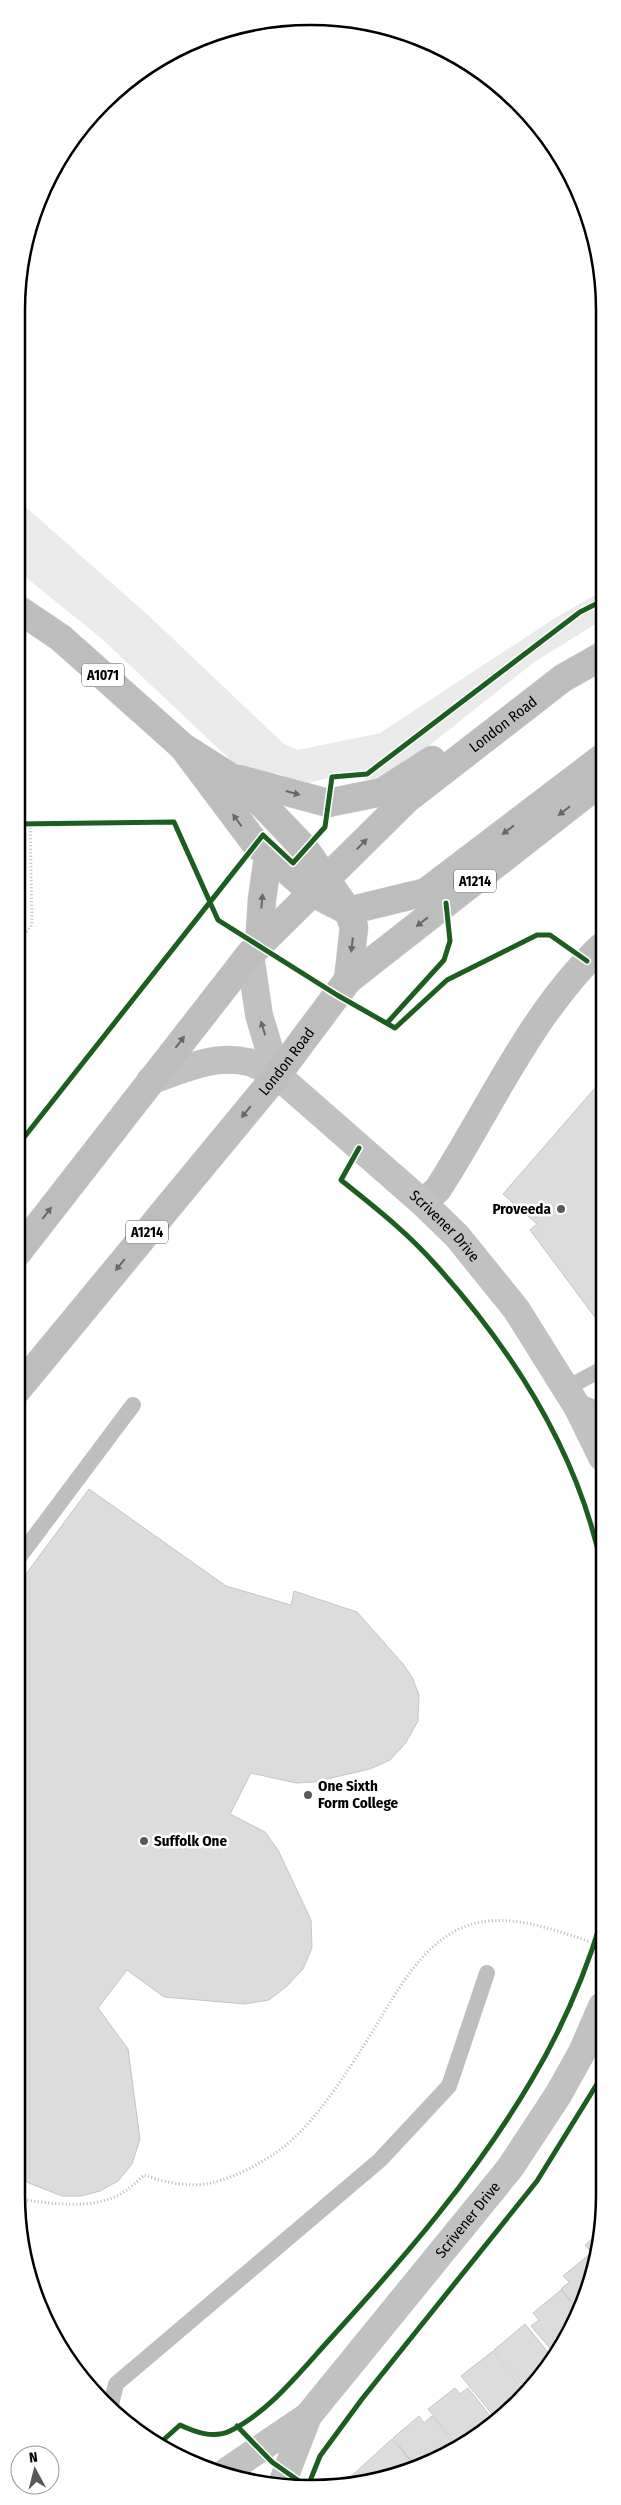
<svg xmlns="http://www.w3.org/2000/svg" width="621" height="2505" font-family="'Fira Sans Condensed',sans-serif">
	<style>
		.green { fill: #eaeaea }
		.building { fill: #dcdcdc; stroke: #c5c5c5 }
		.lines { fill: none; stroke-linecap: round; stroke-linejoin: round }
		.primary-casing { stroke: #dbdbdb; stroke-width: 29 }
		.path { stroke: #b8b8b8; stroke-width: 3; stroke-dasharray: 1 2.5; stroke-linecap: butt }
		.lane { stroke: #bebebe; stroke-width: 16 }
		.street { stroke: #bebebe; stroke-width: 28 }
		.secondary { stroke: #c1c1c1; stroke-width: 28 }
		.primary { stroke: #bdbdbd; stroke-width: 28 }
		.cycleway-casing { stroke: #fff; stroke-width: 8 }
		.cycleway { stroke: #1b5e20; stroke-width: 5 }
		.oneway { fill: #686868 }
		.oneway2 { fill: #6a6a6a }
		.poi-dot { fill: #595959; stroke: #fff; stroke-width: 2 }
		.labels { text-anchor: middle; stroke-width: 5; stroke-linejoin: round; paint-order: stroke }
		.shield { fill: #fff; stroke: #4c4c4c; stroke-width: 1 }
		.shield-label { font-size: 14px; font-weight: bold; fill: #000 }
		.street-label { font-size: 15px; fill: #000; stroke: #fff }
		.poi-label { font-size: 15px; font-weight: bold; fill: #000; stroke: #fff; text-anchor: start }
		.rim { fill: none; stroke: #000; stroke-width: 2.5 }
	</style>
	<rect width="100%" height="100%" fill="#fff"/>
	<path class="green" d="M19,501l130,115 135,128 14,6 82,-17 175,-115 47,-27v29l-69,43 -147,117 -54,-3 -28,7 -27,-11 -22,10 -153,-144 -84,-68z"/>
	<path class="building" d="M602,1080v242l-2,2 -70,-94 7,-6 -34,-30z
		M89,1489l137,97 65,19 3,-14 63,21 46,52 9,13 7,18 -1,26 -13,23 -15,16 -20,9 -56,13 -18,1 -45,-10 -21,41 35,18 13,18 33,70 1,28 -9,21 -16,17 -18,14 -24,4 -81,-7 -37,-27 -29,38 30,41 12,90 -8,25 -14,17 -18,10 -19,5h-19l-46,-18 1,-592z
		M602,2230v3l-8,23 -9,-11z
		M591,2253l3,4 -17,51 -16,-19 8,-7 -6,-6z
		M561,2290l15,19 -11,32 -10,13 -24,-28 8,-6 -6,-7z
		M525,2324l27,33 -27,31 -31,-38z
		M493,2351l29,36 -7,5 3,3 -21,25 -36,-44z
		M455,2388l5,6 8,-6 27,34 -11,9 -27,14 -29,-36z
		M419,2416l5,7 8,-7 24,30 -40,21 -23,-29z
		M392,2439l23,27 -10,7 -59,8z"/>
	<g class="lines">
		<g class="primary-casing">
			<g id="primary">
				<path d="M18,609l43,29 122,109 46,29 34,29 42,44 43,62 6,16 -6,53"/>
				<path d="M183,747l72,96 58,50 35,18 78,-19 176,-134"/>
				<path d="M239,779l89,24 54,-11 50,-32"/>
				<path d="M259,946l3,-47 6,-42"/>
				<path id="s3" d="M18,1252l232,-298 157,-155 156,-121 39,-22"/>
				<path id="s4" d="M17,1390l260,-315 71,-95 254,-199"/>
			</g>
		</g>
		<path class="path" d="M18,943l14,-18 -2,-102
			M17,2199c34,4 79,13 110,-9 6,-4 11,-10 17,-15 19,7 46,13 67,8 29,-7 64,-26 85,-47 25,-24 50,-62 68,-91 29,-44 56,-108 112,-122 40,-9 81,8 118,20"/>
		<path class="lane" d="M567,1388l35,-19
			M17,1560l116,-155
			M111,2405l5,-21 264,-224 69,-74 38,-113"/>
		<path class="street" d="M423,1203l15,-14c52,-81 93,-176 164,-243
			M578,1408l24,9"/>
		<g class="secondary">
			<path d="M250,954l9,61 18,60"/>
			<path id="s1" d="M150,1081c31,-11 65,-27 98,-19 10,2 20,9 29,13l146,128 34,33 59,73 62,99 24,49"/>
			<path id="s2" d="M227,2471l81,-55 202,-248 48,-73 24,-43 20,-46"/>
			<path d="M281,2486l27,-70"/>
		</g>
		<use href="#primary" class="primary"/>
		<g class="cycleway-casing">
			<path id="cycleway" d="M18,824l156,-2 44,98 119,75 58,33 52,-48 90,-45h13l37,26
				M387,1023l57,-63 6,-19 -4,-38
				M18,1145l245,-310 30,28 32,-36 7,-50 35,-3 213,-162 22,-11
				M359,1148l-18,32c32,26 66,52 93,83 79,87 144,189 168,305
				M237,2426l35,36 34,24
				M160,2443l20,-18c15,7 33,14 50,6 39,-19 71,-60 100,-92 73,-80 146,-164 201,-258 30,-50 54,-106 71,-162
				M308,2486l12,-30 42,-57 175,-218 65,-105"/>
		</g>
		<use href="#cycleway" class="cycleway"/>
	</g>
	<defs><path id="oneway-solid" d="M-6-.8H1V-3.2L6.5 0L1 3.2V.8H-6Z" transform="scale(1.25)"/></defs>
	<g class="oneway">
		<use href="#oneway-solid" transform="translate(293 793) rotate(15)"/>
		<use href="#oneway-solid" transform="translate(564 811) rotate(142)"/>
		<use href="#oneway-solid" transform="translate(237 820) rotate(-126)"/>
		<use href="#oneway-solid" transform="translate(508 830) rotate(143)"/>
		<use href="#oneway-solid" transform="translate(362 844) rotate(-45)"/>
		<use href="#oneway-solid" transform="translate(262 901) rotate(-85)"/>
		<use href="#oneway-solid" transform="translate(422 922) rotate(142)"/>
		<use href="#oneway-solid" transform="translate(352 945) rotate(97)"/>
		<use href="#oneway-solid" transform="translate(180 1042) rotate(-52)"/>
		<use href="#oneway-solid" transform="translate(246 1112) rotate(129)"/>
		<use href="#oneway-solid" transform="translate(47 1213) rotate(-52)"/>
		<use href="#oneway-solid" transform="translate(120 1265) rotate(129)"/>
	</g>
	<use class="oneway2" href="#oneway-solid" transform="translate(263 1028) rotate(-107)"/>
	<g class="poi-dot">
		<circle cx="561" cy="1209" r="5"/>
		<circle cx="308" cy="1795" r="5"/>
		<circle cx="144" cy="1841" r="5"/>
	</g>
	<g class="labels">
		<g class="shield">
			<rect x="82" y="663.5" width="42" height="23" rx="4"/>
			<rect x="454" y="869.5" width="42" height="23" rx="4"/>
			<rect x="126" y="1220.5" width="42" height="23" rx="4"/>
		</g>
		<g class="shield-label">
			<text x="103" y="680">A1071</text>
			<text x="475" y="886">A1214</text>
			<text x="147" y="1237">A1214</text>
		</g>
		<g class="street-label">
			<text dy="5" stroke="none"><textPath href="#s3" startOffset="720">London Road</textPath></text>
			<text dy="5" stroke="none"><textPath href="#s4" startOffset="425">London Road</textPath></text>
			<text dy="5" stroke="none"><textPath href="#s1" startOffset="359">Scrivener Drive</textPath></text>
			<text dy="5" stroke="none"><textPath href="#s2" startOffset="351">Scrivener Drive</textPath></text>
		</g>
		<g class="poi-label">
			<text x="551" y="1214" text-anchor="end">Proveeda</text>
			<text x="318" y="1791">One Sixth<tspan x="318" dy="17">Form College</tspan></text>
			<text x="154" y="1846">Suffolk One</text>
		</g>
	</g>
	<path d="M0 0H621V2505H0ZM310 25H311A285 285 0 0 1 596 310V2195A285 285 0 0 1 311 2480H310A285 285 0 0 1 25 2195V310A285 285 0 0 1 310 25Z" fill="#fff" fill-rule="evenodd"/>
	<path class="rim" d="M310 25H311A285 285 0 0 1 596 310V2195A285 285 0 0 1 311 2480H310A285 285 0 0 1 25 2195V310A285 285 0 0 1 310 25Z"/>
	<g transform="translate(35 2470) rotate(353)"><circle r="24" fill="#ffffff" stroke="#999999"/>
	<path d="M0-4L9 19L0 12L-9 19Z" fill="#595959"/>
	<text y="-8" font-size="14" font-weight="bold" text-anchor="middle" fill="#000000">N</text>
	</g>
</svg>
